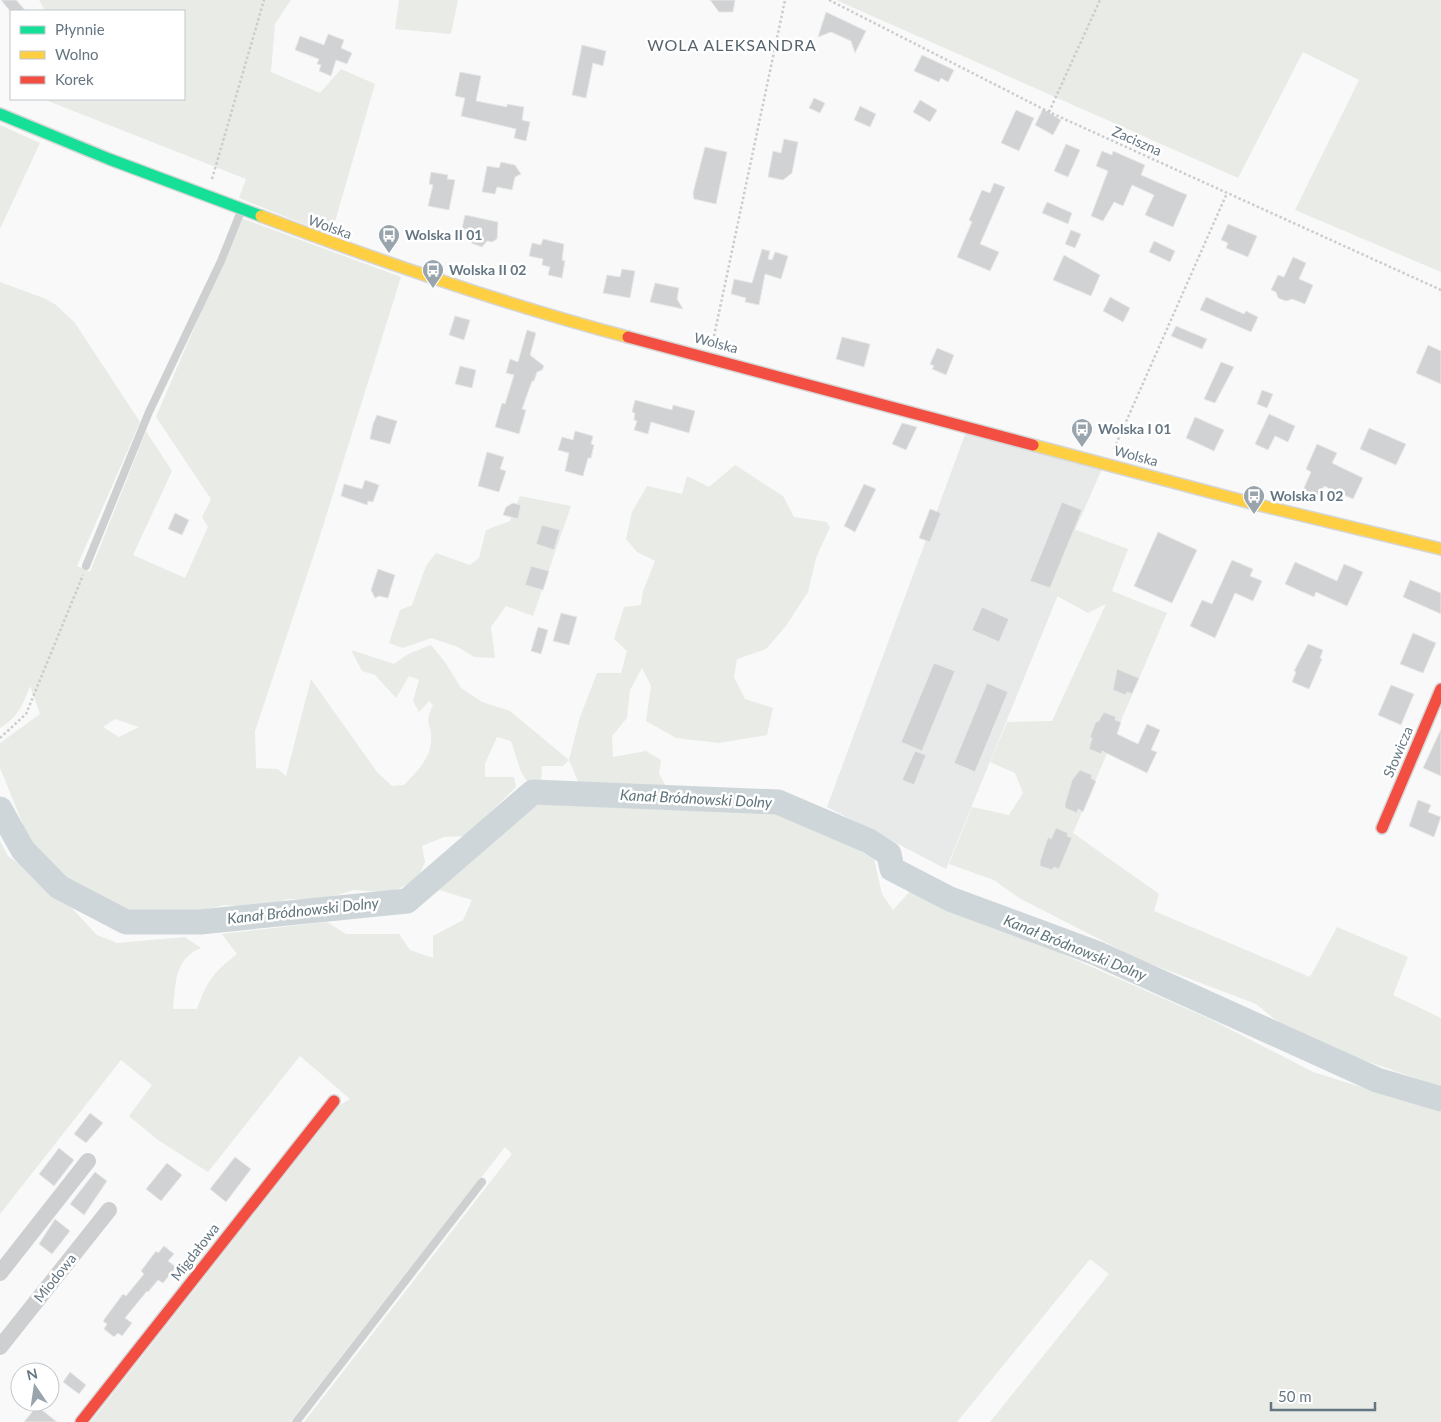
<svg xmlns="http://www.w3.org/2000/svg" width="1441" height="1422" font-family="Lato,sans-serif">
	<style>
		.built { fill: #e8e9e9 }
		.green { fill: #e8ebe6; fill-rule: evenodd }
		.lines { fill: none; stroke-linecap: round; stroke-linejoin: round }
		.river { stroke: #ced6d9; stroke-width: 25 }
		.building { fill: #d0d2d3; stroke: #e8e8e8 }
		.fast-casing { stroke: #d5d6d7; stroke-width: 14 }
		.slow-casing { stroke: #d5d6d7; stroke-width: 14 }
		.jam-casing { stroke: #d5d6d7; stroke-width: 14 }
		.path { stroke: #cbcccd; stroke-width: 2.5; stroke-dasharray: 2.5 2.5; stroke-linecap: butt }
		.lane { stroke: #cecfd0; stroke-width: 8 }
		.street { stroke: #cecfd0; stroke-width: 16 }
		.fast { stroke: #16e098; stroke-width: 11 }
		.slow { stroke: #ffcf43; stroke-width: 11 }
		.jam { stroke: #f24e42; stroke-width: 11 }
		.labels { text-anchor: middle; stroke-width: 5; stroke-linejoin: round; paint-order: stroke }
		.street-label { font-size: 14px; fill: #657683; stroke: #fff }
		.poi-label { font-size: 14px; font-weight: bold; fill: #657683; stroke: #fff; text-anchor: start }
		.water-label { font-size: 15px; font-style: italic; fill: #60757c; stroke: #fff }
		.quarter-label { font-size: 16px; letter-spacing: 1px; fill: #57646e; stroke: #fff }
	</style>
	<rect width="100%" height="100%" fill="#f9f9f9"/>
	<path class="built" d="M966,432l136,37 -54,122 10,4 -112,274 -119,-62z"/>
	<path class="green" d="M39,0h252l-16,24 -4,48 49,21 21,-24 34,15 -44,151 -92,-37 7,-19 -198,-78 1,-2h135v-88h-139z
		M399,0h59l-7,34 -56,-5z
		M836,0h605v272l-146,-62 64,-130 -56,-28 -65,126z
		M0,125l40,18 -40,86z
		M241,218l160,59 -83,265 -63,189 1,37 22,1 8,7 25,-97 66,93 15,14 12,-1c13,-14 27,-26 27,-46 1,-18 -8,-12 2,-34l-4,-4 -10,11 -6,-11 6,-21 -10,-4 -13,22 -21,-23 -13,-4 -11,-21 43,14 14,-10 23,-9 14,17 16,26 21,14 28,9 59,49 11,-43 17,-44h24l6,-22 -13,-12 10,-32 17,-2 2,-14 12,-30 -18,-9 -11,-13 6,-27 15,-26 35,8 5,-18 22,11 26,-22 48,31 11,21 33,5 3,5 -14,31 -8,34 -22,34 -20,23 -29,10 -3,18 11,22 28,9 -6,27 -48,8 -43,-5 -30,-17 5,-35 -9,-18 -12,22 -3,28 -15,18 1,21 33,-6 15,9 -2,14 7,12h-86l-11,-26 -6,6h-21l-1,16 -13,1 -7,-11 -10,-31 -14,-4 -12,27v13h29l2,10 -50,49 -22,1 -22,9 3,16 -7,16 -27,15 -37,-3 -30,9h-36l-31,9 -32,-3 -32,7 -39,20 -35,-4 -20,-11 -70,-78 -29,-71v-25l40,-29 -10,-28c-7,19 -12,31 -30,42v-446l46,17 10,6 19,18 65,99 -63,144 13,6 56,-141 26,40 -39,84 52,23 23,-51 -6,-10 9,-18 -55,-82zM115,719l24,8 -20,10 -16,-10z
		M520,496l51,10 -38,110 -27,-10 -15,21 4,31 -21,-1 -16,-10 -27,-9 -28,10 -14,-5 11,-33 12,-5 14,-39 10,-13 34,12 9,-7 7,-28 24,-9z
		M1074,529l54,20 -16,42 55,22 -94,220 86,61 -5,17 156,66 27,-50 71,30 -15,38 48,23v69l-118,-41 -45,-24 -22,-18 -118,-45 -119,-61 -25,-18 -45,-16 23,-57 37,8 14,-22 -8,-20 -25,-11 17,-40 45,-1 54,-117 -18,9 -40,-22z
		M535,802l238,6 51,21 50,30 8,35 11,16 18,-20 57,28 51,17 191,84 103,53 128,40v310h-451l119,-148 -19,-15 -133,163h-653l208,-268 -7,-7 -215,275h-199l249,-317 10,-6 -50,-43 -92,116 -50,-32 -29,-24 23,-31 -31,-25 -121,154v-373l8,15 43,30 46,49 20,8 68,-6 16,11c-27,11 -25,35 -28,61h24c10,-28 17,-37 40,-55l-15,-20 105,-12 19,12h53l11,16 23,8v-22l30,-16 9,-20 -36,-11z"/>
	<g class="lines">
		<path class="river" d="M0,809l23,41 36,37 67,35h74l207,-21 126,-109 245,10 91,39 20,13 3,15 58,30 146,54 281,127 64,19"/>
	</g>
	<path class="building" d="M1,0h15l10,11h-16z
		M710,0h25l-2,12h-14z
		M826,12l40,19 -11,22 -4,-12 -20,-9 -13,5z
		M328,34l16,6 -3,8 11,5 -5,11 -11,-4 -5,16 -12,-5 2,-6 -4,-1 2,-5 -24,-9 5,-14 24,9z
		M582,45l24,6 -3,15 -10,-3 -7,35 -14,-3z
		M922,55l32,15 -6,12 -7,-4 -2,4 -25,-11z
		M460,72l21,4 -5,25 31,6v-3l17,3 -2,13 8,2 -4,19 -12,-3 2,-9 -55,-13 4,-18 -10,-2z
		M814,98l11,5 -5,10 -11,-5z
		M920,100l17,10 -7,12 -17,-10z
		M860,106l16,8 -6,13 -16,-7z
		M1043,109l18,11 -8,15 -18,-10z
		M1016,110l18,8 -15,33 -18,-8z
		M784,139l14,3 -6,31 -9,7 -15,-3 5,-26 8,2z
		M1066,144l14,6 -12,27 -14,-6z
		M705,147l22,5 -11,52 -22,-5 -1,-6z
		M1102,151l10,4 1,-4 32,14 -4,10 46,20 -14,32 -28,-12 9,-20 -22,-10 -9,21 -9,-4 -11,19 -12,-5 17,-45 -12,-5z
		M501,162l14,3 6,9 -6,3 -3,13 -15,-3 -2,7 -13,-2 5,-26 12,2z
		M431,172l17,3 -1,4 8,1 -6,30 -21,-4 5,-21 -4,-1z
		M994,183l11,4 -25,57 19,8 -9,19 -33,-14 15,-35 -3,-2 13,-30 8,3z
		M1047,202l25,11 -4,11 -26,-11z
		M465,215l33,7 -1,17 -5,3 -5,-1 -5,6 -11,-4 2,-10 -11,-5z
		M1228,224l29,12 -9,21 -22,-9 2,-5 -7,-3z
		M1071,230l10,4 -6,14 -10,-4z
		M543,239l21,5 -2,16 3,1 -3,17 -14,-3 2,-8 -8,-2 1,-6 -14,-3 3,-13 9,2z
		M1154,241l21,10 -5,11 -21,-10z
		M762,249l8,2 -2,8 4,1 3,-8 13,4 -7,23 -16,-5 -6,31 -14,-3 1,-4 -15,-4 3,-15 18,4z
		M1064,255l36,20 -9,21 -38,-16z
		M1293,257l13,6 -7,16 14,6 -8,19 -13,-5 -6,2 -8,-3 -2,-6 -5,-2 7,-15 6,2z
		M622,269l13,2 -5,27 -27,-5 4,-18 13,2z
		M655,283l24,5 -2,11 6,10 -33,-7z
		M1110,297l20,11 -7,14 -20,-11z
		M1206,297l38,17 2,-3 12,6 -7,15 -51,-22z
		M455,316l15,4 -6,20 -15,-5z
		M1176,326l31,13 -5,10 -31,-13z
		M527,330l9,3 -6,22 14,11 -2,4 -5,2 -3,9h-2l-10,28 4,1 -7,24 -24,-7 7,-24 3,1 9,-29 -8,-2 4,-14 8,3z
		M842,337l28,7 -6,23 -28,-8z
		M1428,345l13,6v33l-25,-11z
		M937,348l17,7 -8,20 -14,-6 2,-3 -4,-2z
		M1221,362l13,5 -19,36 -11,-4z
		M460,366l16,4 -4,18 -17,-4z
		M1262,390l11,4 -6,14 -10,-4z
		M635,400l37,10 1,-5 22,6 -6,22 -38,-11 -3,12 -14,-4 3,-9 -3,-1 1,-7 -3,-1z
		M1269,414l26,12 -7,16 -13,-6 -7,14 -13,-6z
		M377,415l20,6 -7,23 -20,-5 3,-15z
		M1195,417l29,13 -10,21 -28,-13z
		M902,423l15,4 -11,23 -14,-6z
		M1369,428l37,16 -10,21 -36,-16z
		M575,431l18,5 -2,8 3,1 -3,13h-3l-5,18 -18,-5 4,-18 -11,-3 4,-13 11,3z
		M1317,444l20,9 -5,10 31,15 -10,21 -29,-13 -5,11 -16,-7 8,-18 -5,-3z
		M487,452l17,5 -4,12 6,2 -7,21 -21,-6z
		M365,480l14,5 -6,17 -5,-1 -1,4 -26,-9 3,-12 18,5z
		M864,484l12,5 -21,43 -11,-6z
		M1062,502l20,8 -32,78 -20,-7z
		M513,503l8,2 -3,14 -15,-4 3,-8z
		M930,509l11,4 -11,29 -11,-4z
		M175,513l14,7 -7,15 -14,-6z
		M542,525l18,5 -6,20 -18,-6z
		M1158,532l39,18 -25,53 -38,-17z
		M1232,560l21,9 -3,7 12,5 -9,20 -18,-8 -20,45 -25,-12 12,-26 10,4z
		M1295,562l42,19 7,-17 19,8 -16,34 -31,-14 -2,5 -29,-13z
		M531,566l18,5 -6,19 -18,-5z
		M378,569l17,6 -7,23 -9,-2 -4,2 -4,-8z
		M1410,580l31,13v21l-38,-17z
		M982,607l27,12 -10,23 -27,-12z
		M561,613l16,4 -8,28 -16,-4z
		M538,627l10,3 -7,24 -10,-3z
		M1413,633l23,10 -13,30 -23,-9z
		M1308,644l15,6 -3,8 2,1 -13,30 -17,-7 4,-10 -2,-1z
		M934,663l21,8 -33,80 -21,-9z
		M1117,669l22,9 -7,16 -5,-2 -2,3 -12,-5z
		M987,683l21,9 -33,80 -21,-9z
		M1391,685l23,9 -13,31 -23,-10z
		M1104,712l12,5 -1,3 6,2 -4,12 21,10 9,-20 13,6 -9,20 6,2 -10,21 -45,-22 -1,3 -12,-5 3,-11 -2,-1 6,-16 2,1z
		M1441,729v47l-18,-8z
		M915,751l11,4 -12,30 -12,-5z
		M1080,770l12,5 -1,3 5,3 -13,31 -5,-3 -1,4 -12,-5v-4l7,-24z
		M1418,800l13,5 -3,7 13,5 -7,20 -25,-11z
		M1056,828l12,5 -1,3 5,2 -13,31 -5,-2 -2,3 -12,-4v-5l8,-24 3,2z
		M90,1113l13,10 -17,20 -12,-9z
		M59,1148l15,12 -20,26 -15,-12z
		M235,1157l16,12 -25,33 -16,-13z
		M167,1163l15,12 -21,26 -15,-12z
		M95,1172l12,9 -23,34 -14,-11z
		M55,1219l15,12 -18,23 -13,-10z
		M164,1246l10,8 -6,7 8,6 -13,16 -5,-3 -10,12 -1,-1 -22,27 7,5 -10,13 -4,-3 -4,4 -10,-8 3,-5 -4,-3 20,-27 3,2 18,-22 -3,-3 15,-20 2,2z
		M70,1372l16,13 -7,9 -16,-12z
		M37,1406l20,16h-33z"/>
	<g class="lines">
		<g class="fast-casing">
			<path id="fast" d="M0,114l109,45 152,57"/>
		</g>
		<g class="slow-casing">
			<path id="slow" d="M261,216c121,46 242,88 367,121
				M1033,445l222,59 186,45"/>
		</g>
		<g class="jam-casing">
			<path id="jam" d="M628,337l405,108
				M1382,828l59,-139
				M81,1422l253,-321"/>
		</g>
		<path class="path" d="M829,0l220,112 392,178
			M1049,112l51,-112
			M212,179l52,-179
			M713,341l72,-341
			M1114,449l113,-256
			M0,738l26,-24 57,-139"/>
		<path class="lane" d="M86,566l63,-154 72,-151 20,-50
			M296,1422l186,-240"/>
		<path class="street" d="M0,1273l88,-112
			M0,1347l109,-137"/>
		<use href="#fast" class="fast"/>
		<use href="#slow" class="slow"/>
		<use href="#jam" class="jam"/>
	</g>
	<defs>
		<g id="bus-pin" transform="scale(1.125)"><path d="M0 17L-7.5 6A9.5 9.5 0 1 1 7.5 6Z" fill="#99a4ac" stroke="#fff"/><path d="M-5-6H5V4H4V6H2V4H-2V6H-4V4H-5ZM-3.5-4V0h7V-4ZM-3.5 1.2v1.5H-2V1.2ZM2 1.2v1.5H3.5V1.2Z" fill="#fff"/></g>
	</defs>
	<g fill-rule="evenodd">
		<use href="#bus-pin" x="389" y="235"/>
		<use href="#bus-pin" x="433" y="270"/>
		<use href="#bus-pin" x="1082" y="429"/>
		<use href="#bus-pin" x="1254" y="496"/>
	</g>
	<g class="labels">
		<g class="street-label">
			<text transform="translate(1137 141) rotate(24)" y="5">Zaciszna</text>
			<text transform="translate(330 227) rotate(20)" y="5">Wolska</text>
			<text transform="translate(716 343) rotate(15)" y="5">Wolska</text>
			<text transform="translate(1136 456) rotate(15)" y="5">Wolska</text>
			<text transform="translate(1398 752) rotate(-67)" y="5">Słowicza</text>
			<text transform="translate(195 1252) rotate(-52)" y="5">Migdałowa</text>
			<text transform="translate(55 1278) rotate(-51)" y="5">Miodowa</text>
		</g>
		<g class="poi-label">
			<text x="405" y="240">Wolska II 01</text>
			<text x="449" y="275">Wolska II 02</text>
			<text x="1098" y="434">Wolska I 01</text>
			<text x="1270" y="501">Wolska I 02</text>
		</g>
		<g class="water-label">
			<text transform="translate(696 799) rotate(3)" y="5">Kanał Bródnowski Dolny</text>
			<text transform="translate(303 911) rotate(-6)" y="5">Kanał Bródnowski Dolny</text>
			<text transform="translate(1075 948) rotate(22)" y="5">Kanał Bródnowski Dolny</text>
		</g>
		<g class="quarter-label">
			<text x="732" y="51">WOLA ALEKSANDRA</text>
		</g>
	</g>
	<rect x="10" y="10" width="175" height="90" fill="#ffffff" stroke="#c1c8cd"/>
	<rect x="20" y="26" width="25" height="8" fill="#16e098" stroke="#c1c8cd"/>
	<text x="55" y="35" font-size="15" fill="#657683">Płynnie</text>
	<rect x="20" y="51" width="25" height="8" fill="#ffcf43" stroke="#c1c8cd"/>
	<text x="55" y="60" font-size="15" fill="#657683">Wolno</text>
	<rect x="20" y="76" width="25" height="8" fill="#f24e42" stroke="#c1c8cd"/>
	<text x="55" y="85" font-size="15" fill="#657683">Korek</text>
	<g transform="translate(35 1387) rotate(347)"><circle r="24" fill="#ffffff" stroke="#c1c8cd"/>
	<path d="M0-4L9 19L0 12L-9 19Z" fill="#99a4ac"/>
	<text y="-8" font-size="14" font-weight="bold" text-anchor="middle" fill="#657683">N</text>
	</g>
	<path d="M1271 1402v8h104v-8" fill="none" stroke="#657683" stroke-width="2.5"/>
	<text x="1278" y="1402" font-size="15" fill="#657683" stroke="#ffffff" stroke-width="4" paint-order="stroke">50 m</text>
</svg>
